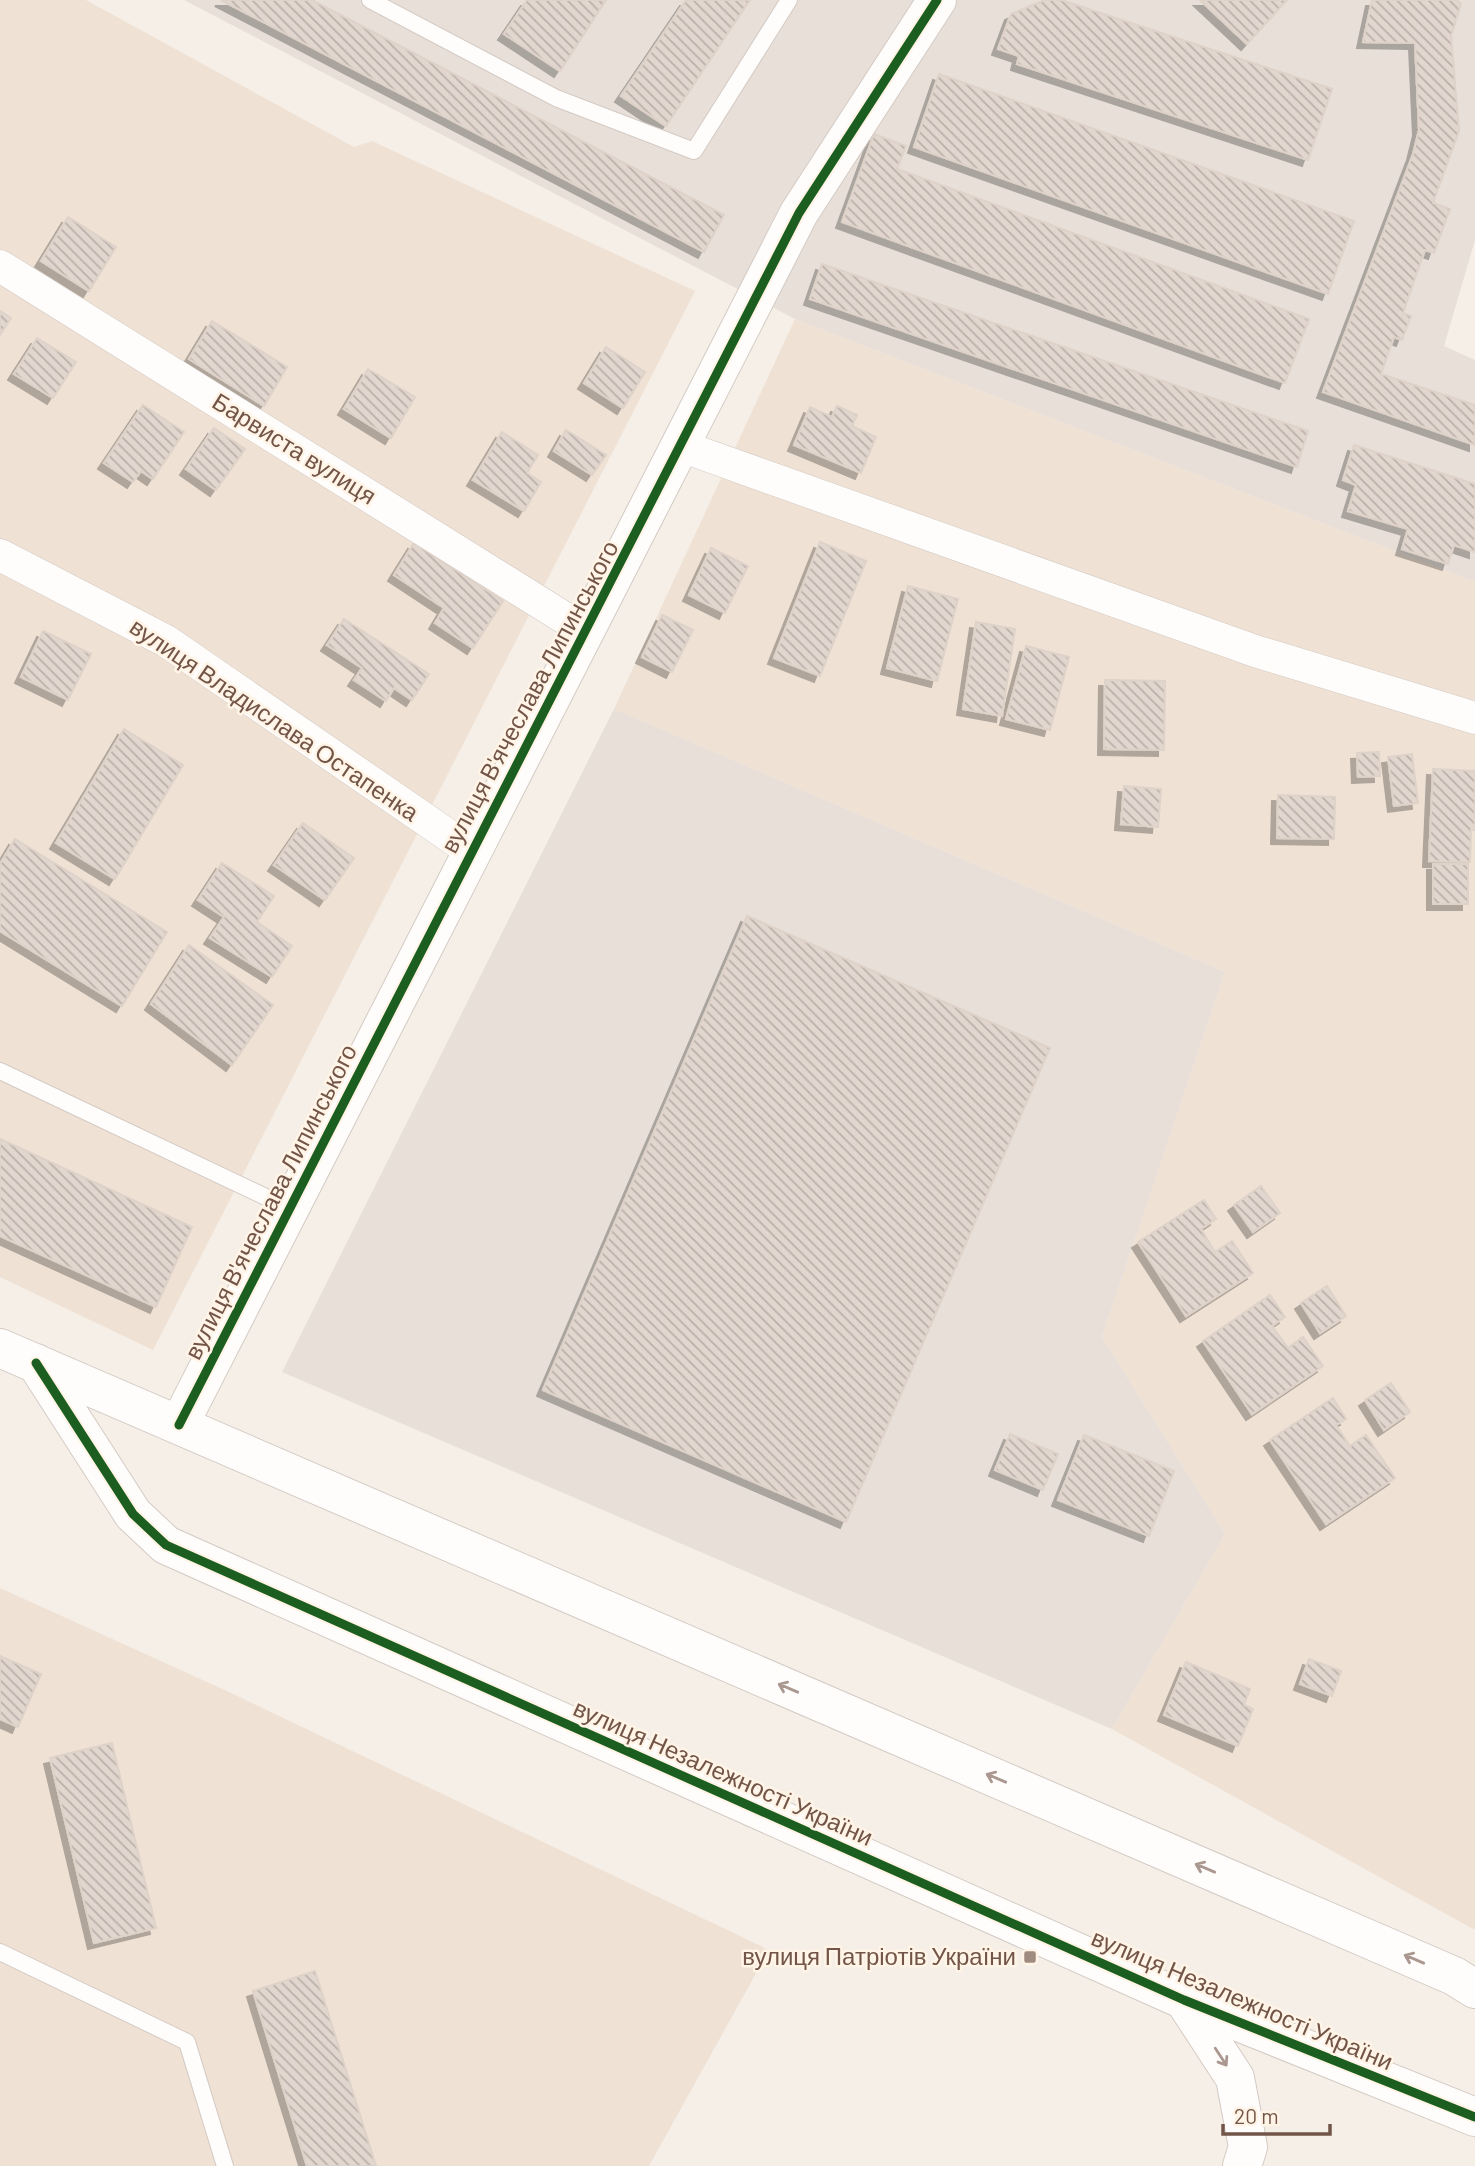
<svg xmlns="http://www.w3.org/2000/svg" width="1475" height="2166" font-family="Barlow,sans-serif">
	<style>
		.residential { fill: #efe1d4 }
		.industrial { fill: #e8dfd8 }
		.building { fill: url(#building-back-hatch); stroke: #ded2c9; stroke-width: 2; filter: url(#shadow) }
		.lines { fill: none; stroke-linecap: round; stroke-linejoin: round }
		.service-casing { stroke: #d4cac4; stroke-width: 18 }
		.minor-casing { stroke: #d4cac4; stroke-width: 33 }
		.tertiary-casing { stroke: #d4cac4; stroke-width: 40 }
		.service { stroke: #fefdfb; stroke-width: 16 }
		.minor { stroke: #fefdfb; stroke-width: 32 }
		.tertiary { stroke: #fefdfb; stroke-width: 38 }
		.cycleway-casing { stroke: #fff4e6; stroke-width: 13 }
		.cycleway { stroke: #1b5e20; stroke-width: 9 }
		.oneway { stroke: #aa9890 }
		.poi-dot { fill: #a08b80; stroke: #fff4e6; stroke-width: 2.5 }
		.labels { text-anchor: middle; stroke-width: 5; stroke-linejoin: round; paint-order: stroke }
		.street-label { font-size: 24px; fill: #725548; stroke: #fff4e6 }
		.poi-label { font-size: 24px; fill: #725548; stroke: #fff4e6; text-anchor: end }
	</style>
	<defs>
		<pattern id="building-back-hatch" width="6" height="6" patternUnits="userSpaceOnUse" patternTransform="scale(1.75)"><rect width="6" height="6" fill="#e2d7cf"/><path d="M-1 5l2 2M0 0l6 6M5-1l2 2" fill="none" stroke="#bcb1aa"/></pattern>
		<filter id="shadow"><feDropShadow dx="-6" dy="6" stdDeviation="0" flood-color="#0004"/></filter>
	</defs>
	<rect width="100%" height="100%" fill="#f6efe7"/>
	<path class="residential" d="M0,0h86l268,147 18,-6 323,150 -542,1059 -153,-73z
		M795,319l680,263v1348l-363,-201 113,-195 -123,-197 123,-365 -611,-263z
		M0,1588l229,104 540,258 -120,216h-649z"/>
	<path class="industrial" d="M184,0h1291v240l-31,106 31,14v222l-680,-263z
		M614,709l611,263 -123,365 123,197 -113,195 -830,-357z"/>
	<path class="building" d="M221,0h91l412,215 -20,37z
		M527,0h79l-46,71 -56,-37z
		M686,0h64l-84,126 -45,-30z
		M1045,0h16l271,89 -24,71 -291,-96 2,-8 -21,-7 13,-35z
		M1200,0h87l-40,44z
		M1372,0h85l4,4 -10,32 8,95 -26,72 17,6 -16,44 -9,-3 -22,63 8,3 -9,24 -8,-3 -13,37 94,31v40l-152,-53 90,-238 6,-24 -4,-87 -52,-1z
		M939,74l415,147 -26,73 -414,-147z
		M874,134l32,12 -9,23 412,150 -24,64 -443,-161z
		M68,217l48,30 -27,44 -48,-30z
		M822,264l486,167 -11,36 -487,-168z
		M0,311l11,7 -11,17z
		M212,321l75,46 -23,39 -75,-47z
		M37,338l39,24 -23,36 -39,-24z
		M606,347l39,25 -22,36 -39,-25z
		M368,369l47,28 -24,41 -47,-29z
		M143,405l41,27 -31,47 -12,-8 -8,11 -29,-19z
		M837,406l20,9 -5,11 24,11 -15,36 -67,-28 16,-38 22,10z
		M214,428l31,21 -29,41 -30,-21z
		M566,430l40,25 -14,20 -38,-24z
		M502,432l36,23 -11,18 14,9 -17,29 -51,-31z
		M1354,445l121,39v68l-21,-7 -6,19 -46,-15 6,-20 -60,-18 8,-26 -13,-5z
		M820,542l46,19 -46,115 -46,-18z
		M414,543l89,58 -30,47 -38,-25 9,-15 -50,-33z
		M711,548l37,18 -23,47 -36,-18z
		M908,586l50,13 -21,82 -50,-13z
		M662,615l31,15 -21,42 -30,-15z
		M344,619l85,55 -17,26 -18,-12 -8,13 -32,-21 8,-12 -35,-23z
		M976,622l39,7 -13,87 -39,-7z
		M43,631l48,23 -23,46 -47,-23z
		M1026,646l43,11 -19,73 -44,-11z
		M1105,680l60,1 -1,69 -60,-1z
		M124,729l59,36 -68,114 -59,-36z
		M1379,752l1,24 -22,1 -1,-24z
		M1412,754l6,49 -24,3 -6,-49z
		M1433,769l42,2v59h-4l-1,32 -41,-1z
		M1124,786l37,3 -3,38 -37,-3z
		M1278,795l57,2 -1,42 -57,-1z
		M303,823l51,35 -29,42 -51,-35z
		M15,839l152,93 -45,74 -122,-75v-67z
		M222,863l52,33 -17,26 35,24 -20,31 -62,-39 14,-21 -26,-17z
		M1433,864h35v40h-35z
		M747,916l303,132 -204,474 -303,-132z
		M189,945l84,60 -41,60 -81,-61z
		M0,1139l192,88 -36,80 -156,-71z
		M1261,1186l19,27 -27,19 -19,-27z
		M1204,1200l12,19 -15,10 14,23 17,-11 21,32 -67,43 -48,-74z
		M1327,1286l19,30 -26,17 -19,-30z
		M1270,1295l15,22 -13,9 16,22 15,-11 20,29 -71,48 -49,-73z
		M1391,1383l19,29 -26,18 -19,-30z
		M1333,1398l13,21 -10,6 14,21 16,-11 29,43 -69,46 -56,-84z
		M1010,1434l48,20 -15,36 -48,-20z
		M1084,1435l90,36 -25,65 -91,-36z
		M0,1656l41,18 -23,53 -18,-8z
		M1309,1659l32,12 -9,25 -32,-12z
		M1186,1662l64,27 -6,16 9,4 -15,37 -74,-31z
		M112,1743l44,185 -62,15 -44,-185z
		M315,1971l61,195h-69l-54,-175z"/>
	<g class="lines">
		<g class="service-casing">
			<path id="service" d="M370,0l186,98 138,53 95,-151
				M0,1071l289,137
				M0,1952l187,90 38,124"/>
		</g>
		<g class="minor-casing">
			<path id="minor" d="M0,266l587,366
				M681,446l574,205 220,67
				M0,555l166,86 305,210"/>
		</g>
		<g class="tertiary-casing">
			<path id="tertiary" d="M0,1348l1454,628 21,13
				M36,1363l97,151 33,31 1018,455 291,117
				M179,1425l620,-1212 138,-213
				M1184,2000l51,78 13,69 -6,19"/>
		</g>
		<use href="#service" class="service"/>
		<use href="#minor" class="minor"/>
		<use href="#tertiary" class="tertiary"/>
		<g class="cycleway-casing">
			<path id="cycleway" d="M36,1363l97,151 33,31 1018,455 291,117
				M179,1425l620,-1212 138,-213"/>
		</g>
		<use href="#cycleway" class="cycleway"/>
	</g>
	<defs><path id="oneway-shaft" d="M-6 0H5M1.5-3L5.5 0L1.5 3" fill="none" stroke-width="1.6" stroke-linecap="round" stroke-linejoin="round" transform="scale(1.75)"/></defs>
	<g class="oneway">
		<use href="#oneway-shaft" transform="translate(788 1688) rotate(-157)"/>
		<use href="#oneway-shaft" transform="translate(996 1778) rotate(-157)"/>
		<use href="#oneway-shaft" transform="translate(1205 1868) rotate(-157)"/>
		<use href="#oneway-shaft" transform="translate(1414 1959) rotate(-157)"/>
		<use href="#oneway-shaft" transform="translate(1221 2057) rotate(57)"/>
	</g>
	<rect class="poi-dot" x="1023" y="1950" width="14" height="14" rx="3.5"/>
	<g class="labels">
		<g class="street-label">
			<text transform="translate(294 449) rotate(32)" y="8">Барвиста вулиця</text>
			<text transform="translate(530 697) rotate(-62)" y="8">вулиця В'ячеслава Липинського</text>
			<text transform="translate(274 720) rotate(34)" y="8">вулиця Владислава Остапенка</text>
			<text transform="translate(271 1202) rotate(-63)" y="8">вулиця В'ячеслава Липинського</text>
			<text transform="translate(723 1773) rotate(24)" y="8">вулиця Незалежності України</text>
			<text transform="translate(1242 2000) rotate(23)" y="8">вулиця Незалежності України</text>
		</g>
		<g class="poi-label">
			<text x="1016" y="1965">вулиця Патріотів України</text>
		</g>
	</g>
	<path d="M1223 2124v10h107v-10" fill="none" stroke="#725548" stroke-width="3.5"/>
	<text x="1234" y="2124" font-size="21" fill="#725548" stroke="#fff4e6" stroke-width="5" paint-order="stroke">20 m</text>
</svg>
